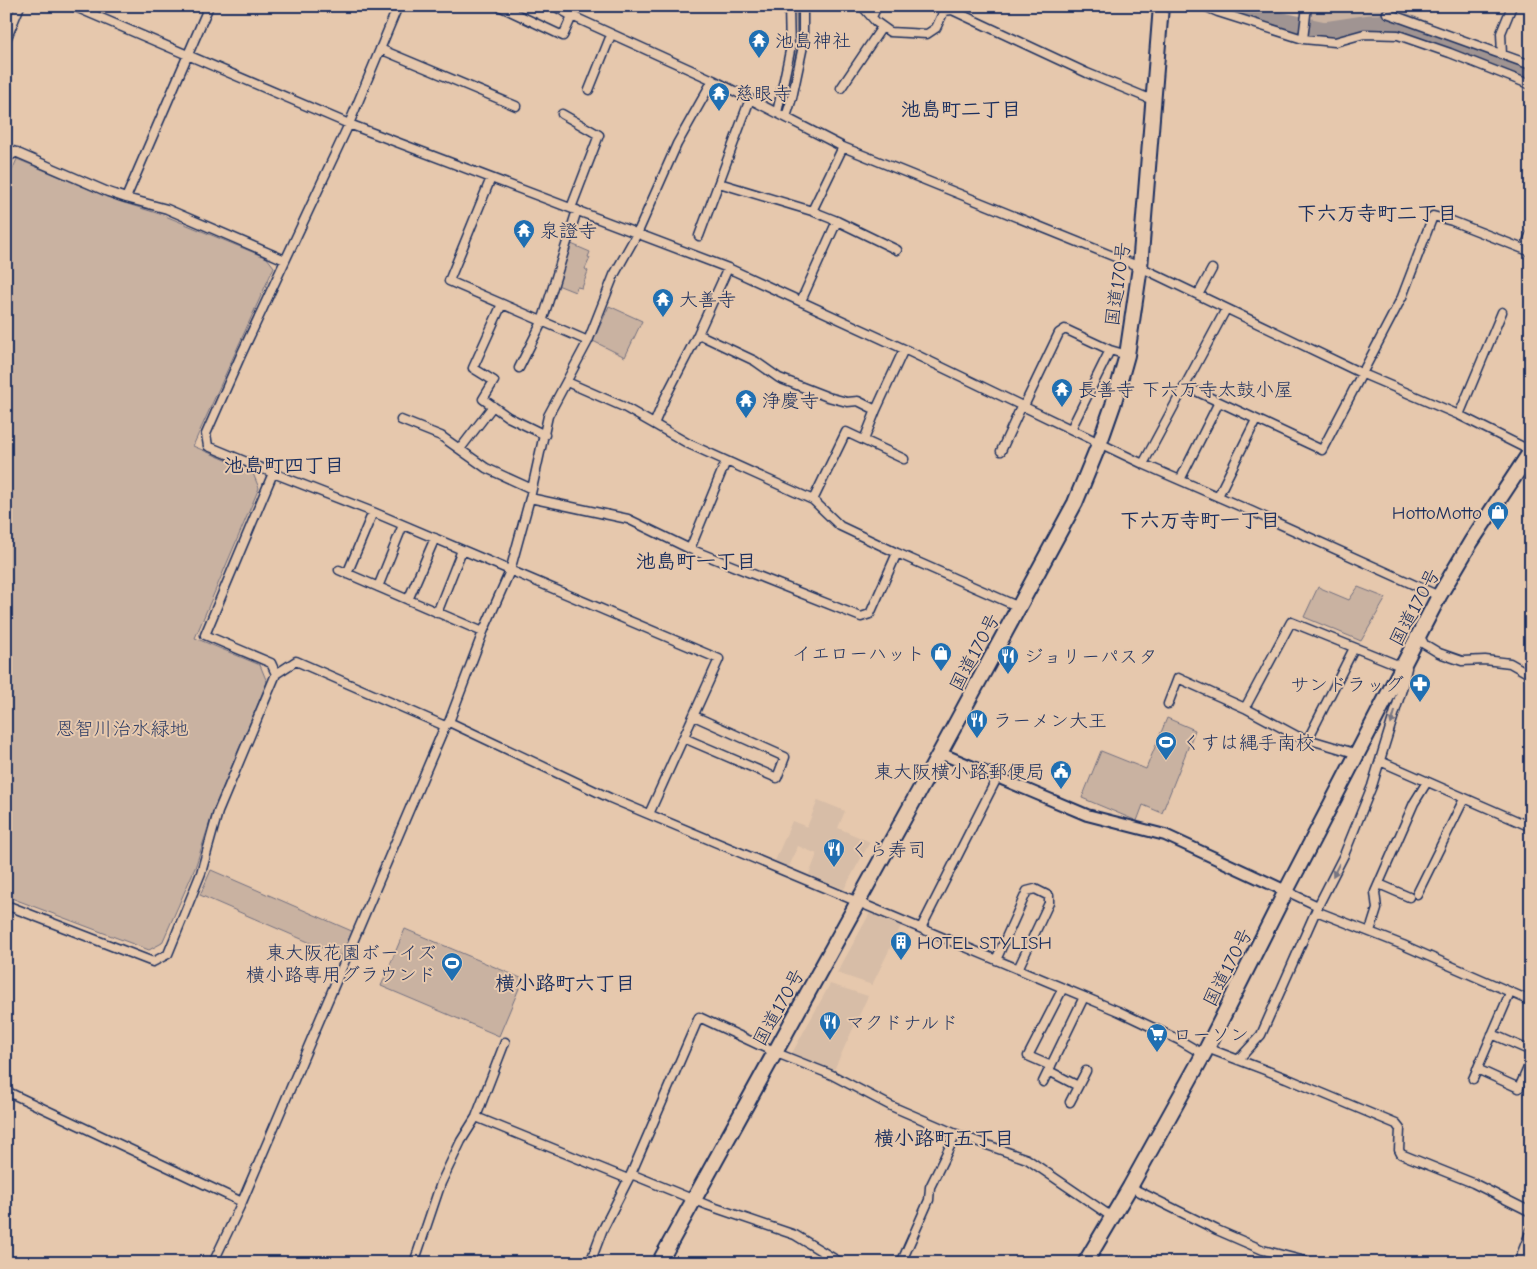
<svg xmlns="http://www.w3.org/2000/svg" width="1537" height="1269" font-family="'Comic Neue','Klee One',sans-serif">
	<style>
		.built { fill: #d7bda7 }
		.green { fill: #c9b2a1; stroke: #727080 }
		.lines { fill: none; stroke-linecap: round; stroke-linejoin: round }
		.stream { stroke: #6b6c7d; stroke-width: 3 }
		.river { stroke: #a09492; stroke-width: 19 }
		.minor-casing { stroke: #1b2f5e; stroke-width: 11 }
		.tertiary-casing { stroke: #1b2f5e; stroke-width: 14 }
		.trunk-casing { stroke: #1b2f5e; stroke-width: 18 }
		.minor { stroke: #e6c8ad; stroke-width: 8 }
		.tertiary { stroke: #e6c8ad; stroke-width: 10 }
		.trunk { stroke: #e6c8ad; stroke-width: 14 }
		.oneway { fill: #767482 }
		.labels { text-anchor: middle; stroke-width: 4; stroke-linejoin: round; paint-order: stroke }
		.poi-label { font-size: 19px; fill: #1b2f5e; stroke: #e6c8ad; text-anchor: start }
		.street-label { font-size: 19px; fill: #1b2f5e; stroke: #e6c8ad }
		.park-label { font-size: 19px; fill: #2c3c65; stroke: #e6c8ad }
		.neighbourhood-label { font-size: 20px; font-weight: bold; fill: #1b2f5e; stroke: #e6c8ad }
	</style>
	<rect width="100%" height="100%" fill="#e6c8ad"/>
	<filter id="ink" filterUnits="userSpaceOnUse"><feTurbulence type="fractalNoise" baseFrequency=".02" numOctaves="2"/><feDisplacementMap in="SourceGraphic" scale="10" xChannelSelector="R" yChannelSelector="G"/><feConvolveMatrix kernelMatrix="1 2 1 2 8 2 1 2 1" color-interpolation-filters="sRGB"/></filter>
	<g filter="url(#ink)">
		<path class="built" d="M818,800l27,11 -7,17 32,14 -26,47 -35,-14 8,-21 -19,-8 -9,21 -14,-6 17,-40 15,6z
			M871,911l31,13 -30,61 -35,-12z
			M830,984l38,12 -35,76 -42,-17z"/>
		<path class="green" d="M1311,6h73l-3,9 -64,10 -9,-2z
			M17,159l101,42 45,14 104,43 7,9 -81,179 59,25 7,17 -64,150 65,27 7,17 -53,127 -19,59 -33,75 -13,7 -143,-54v-711z
			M569,243l21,9 -2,5 2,1 -5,11 3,2 -6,17 -5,-1 -2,5 -20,-8z
			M609,306l33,15 -17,36 -32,-16z
			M1318,587l31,13 9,-13 28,11 -25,43 -57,-24z
			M1167,718l28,12 -33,83 -19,-8 -6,16 -55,-23 19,-47 45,18z
			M211,870l143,62 -11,25 -143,-62z
			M405,929l118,50 -24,57 -118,-50z"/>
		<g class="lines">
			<path class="stream" d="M785,105l13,-55 -1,-44"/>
			<path class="river" d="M1226,6l19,8 80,17 46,-7 35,-1 125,53"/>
			<g class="minor-casing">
				<path id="minor" d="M73,6l276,118 379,144 176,81 239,115 108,47 188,85
					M499,6l64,30 9,-20 141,64 130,67 297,120 223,107 96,41 72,36
					M554,6l18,10
					M862,6l14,16 14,10 37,2 9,-6 8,-17 8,-1 135,63 68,28
					M1063,6h1
					M1204,6l14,6 85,27 32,3 29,-8 34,1 52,18 81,32
					M1387,13l144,52
					M872,17l5,-11
					M1303,39l4,-33
					M6,40l14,-34
					M380,49l136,57
					M1502,55l-1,-22 11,-27
					M841,88l41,-61
					M589,90l22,-55
					M777,113l13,-62 -1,-45
					M562,114l37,21 -28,73
					M786,117l6,-19 11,-52v-40
					M6,148l102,44 18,6 41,11 118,51
					M6,158l11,-6
					M491,178l-42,103 139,60
					M719,183l93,28 25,10 60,29
					M126,198l83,-192
					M812,211l31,-64
					M699,236l51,-137
					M1524,249l7,-16
					M1198,295l14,-26
					M801,301l36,-80
					M502,304l-29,64 21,13 -11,18 25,18 37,18
					M698,334l57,27 24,17 49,19 19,5 11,-1 18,9 28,-61
					M519,368l23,-46 35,-112
					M567,382l57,25 65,37 124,56 27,26 57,27 122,54
					M1185,386l137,64 80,-153 31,-81 19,5 79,31
					M1024,406l35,-73 6,-4 45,21 17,5
					M1459,415l43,-103
					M401,420l40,16 45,32 46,21
					M654,424l11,-26 33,-64 30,-66
					M1071,429l39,-79
					M864,440l12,-30
					M460,449l33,-43
					M1001,451l21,-46
					M1143,464l83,-155
					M273,473l100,39 346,147 -70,155
					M1180,480l39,-78
					M1218,496l38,-76
					M530,498l98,21 62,30 171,68 9,-3 27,-61
					M813,500l33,-68 58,27
					M690,549l36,-88
					M339,570l144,62
					M347,574l26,-62
					M378,587l25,-62
					M408,600l27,-62
					M437,613l25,-63
					M1419,635l5,9 15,9 23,8 23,-1 25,3 21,12
					M276,674l-5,-11 -66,-28 68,-162 -65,-27 -2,-12 35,-79 108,-231 49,-118
					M1168,704l10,-26 67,30 46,-86 112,45
					M1245,708l52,28 61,18
					M449,722l161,76 508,213 61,29 24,14
					M684,738l93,40 8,-21 -91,-41
					M1308,739l46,-91
					M1380,761l151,66
					M1379,884l30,13
					M1286,891l32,15
					M1417,894l47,-95
					M6,905l147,57 15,-8 33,-81 17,-61 58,-138 20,-13 149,65
					M1316,911l87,34 128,56
					M921,928l76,-150
					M1370,931l7,-22 -2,-17 39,-89 13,-21
					M996,960l31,-69 8,-2 14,7v7l-31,66
					M1492,1034l39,17
					M1207,1048l79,30 110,46 4,5 -1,21 2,4 72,29 58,29
					M1238,1060l23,-25 57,-129 26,-51 28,-69 30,-97 5,-21
					M1051,1066l-23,-10 35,-68
					M1477,1069l42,19 12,-27
					M1049,1071l29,15
					M1473,1079l37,-86
					M1043,1082l41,-85
					M6,1091l236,111
					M1070,1102l16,-31
					M476,1117l152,62
					M631,1174l76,31 88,30 46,28
					M1130,1187l87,43 46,20 50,13
					M213,1263l29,-61 203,-476 4,-4 34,-90 27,-61 20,-73 18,-82 40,-75 26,-66 24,-43 39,-88 36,-64
					M414,1263l27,-80 20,-42 15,-24 29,-75
					M590,1263l12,-32 29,-57 68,-157 75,35 58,23 59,31 65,28 71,25 85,58
					M901,1263l28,-63 1,-13 26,-53
					M1518,1263l13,-33"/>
			</g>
			<g class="tertiary-casing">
				<path id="tertiary" d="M940,753l147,62 78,20 121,56"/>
			</g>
			<g class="trunk-casing">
				<path id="trunk" d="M659,1263l276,-501 140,-259 25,-61 13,-37 14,-50 13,-88 21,-261
					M1085,1263l45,-76 77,-139 79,-157 153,-295 32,-54 60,-91"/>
			</g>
			<use href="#minor" class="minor"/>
			<use href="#tertiary" class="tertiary"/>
			<use href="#trunk" class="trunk"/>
		</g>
		<defs><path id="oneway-solid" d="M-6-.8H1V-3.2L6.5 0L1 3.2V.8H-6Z" transform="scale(1.25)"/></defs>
		<g class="oneway">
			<use href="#oneway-solid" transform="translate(1393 718) rotate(107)"/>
			<use href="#oneway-solid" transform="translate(1336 870) rotate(117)"/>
		</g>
	</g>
	<defs>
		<g id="temple-pin" transform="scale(1.125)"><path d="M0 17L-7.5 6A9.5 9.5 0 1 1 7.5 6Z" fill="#1f6fb2" stroke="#e6c8ad"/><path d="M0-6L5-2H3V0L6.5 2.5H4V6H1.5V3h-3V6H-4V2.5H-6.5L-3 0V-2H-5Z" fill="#fff"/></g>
		<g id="shop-pin" transform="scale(1.125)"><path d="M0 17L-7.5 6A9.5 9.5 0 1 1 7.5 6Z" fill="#1f6fb2" stroke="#e6c8ad"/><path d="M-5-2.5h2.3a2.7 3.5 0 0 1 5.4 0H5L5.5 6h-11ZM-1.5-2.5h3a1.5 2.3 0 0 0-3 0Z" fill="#fff"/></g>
		<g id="restaurant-pin" transform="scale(1.125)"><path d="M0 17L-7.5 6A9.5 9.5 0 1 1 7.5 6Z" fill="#1f6fb2" stroke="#e6c8ad"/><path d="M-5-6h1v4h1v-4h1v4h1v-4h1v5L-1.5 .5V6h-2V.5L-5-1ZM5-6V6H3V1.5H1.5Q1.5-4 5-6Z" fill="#fff"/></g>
		<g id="pharmacy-pin" transform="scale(1.125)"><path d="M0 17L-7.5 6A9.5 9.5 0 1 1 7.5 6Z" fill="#1f6fb2" stroke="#e6c8ad"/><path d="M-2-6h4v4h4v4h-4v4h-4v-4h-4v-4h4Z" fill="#fff"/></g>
		<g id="stadium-pin" transform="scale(1.125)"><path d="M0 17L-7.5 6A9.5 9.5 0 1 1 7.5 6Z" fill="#1f6fb2" stroke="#e6c8ad"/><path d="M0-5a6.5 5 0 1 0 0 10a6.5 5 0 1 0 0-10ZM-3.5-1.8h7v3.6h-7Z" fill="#fff"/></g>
		<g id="civic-pin" transform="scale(1.125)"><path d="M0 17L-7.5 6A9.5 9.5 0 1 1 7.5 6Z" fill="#1f6fb2" stroke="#e6c8ad"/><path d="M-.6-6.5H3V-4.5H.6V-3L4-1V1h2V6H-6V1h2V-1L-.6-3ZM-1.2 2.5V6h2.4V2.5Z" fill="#fff"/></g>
		<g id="building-pin" transform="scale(1.125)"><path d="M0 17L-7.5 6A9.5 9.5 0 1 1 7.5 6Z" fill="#1f6fb2" stroke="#e6c8ad"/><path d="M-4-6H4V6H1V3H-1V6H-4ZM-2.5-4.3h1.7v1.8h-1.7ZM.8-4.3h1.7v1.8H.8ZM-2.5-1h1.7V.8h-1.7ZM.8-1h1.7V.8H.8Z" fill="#fff"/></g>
		<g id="supermarket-pin" transform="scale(1.125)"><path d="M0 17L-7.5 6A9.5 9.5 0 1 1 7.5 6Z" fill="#1f6fb2" stroke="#e6c8ad"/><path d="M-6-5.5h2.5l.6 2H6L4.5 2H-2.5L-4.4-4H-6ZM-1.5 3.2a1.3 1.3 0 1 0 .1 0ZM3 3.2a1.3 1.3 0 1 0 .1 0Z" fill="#fff"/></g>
	</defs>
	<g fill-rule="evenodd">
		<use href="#temple-pin" x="759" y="40"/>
		<use href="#temple-pin" x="719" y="93"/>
		<use href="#temple-pin" x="524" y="230"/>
		<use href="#temple-pin" x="663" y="299"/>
		<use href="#temple-pin" x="1062" y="389"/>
		<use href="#temple-pin" x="746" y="400"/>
		<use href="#shop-pin" x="1498" y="512"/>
		<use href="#shop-pin" x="941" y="653"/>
		<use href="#restaurant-pin" x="1008" y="656"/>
		<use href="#pharmacy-pin" x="1420" y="684"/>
		<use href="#restaurant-pin" x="977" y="720"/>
		<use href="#stadium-pin" x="1166" y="742"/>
		<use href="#civic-pin" x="1061" y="771"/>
		<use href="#restaurant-pin" x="834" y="849"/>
		<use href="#building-pin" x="901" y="942"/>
		<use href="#stadium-pin" x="452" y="963"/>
		<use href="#restaurant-pin" x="830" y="1022"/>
		<use href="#supermarket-pin" x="1157" y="1034"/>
	</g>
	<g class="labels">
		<g class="poi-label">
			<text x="775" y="47">池島神社</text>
			<text x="735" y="100">慈眼寺</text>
			<text x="540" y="237">泉證寺</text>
			<text x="679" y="306">大善寺</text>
			<text x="1078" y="396">長善寺 下六万寺太鼓小屋</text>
			<text x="762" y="407">浄慶寺</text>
			<text x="1482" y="519" text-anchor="end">HottoMotto</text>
			<text x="925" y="660" text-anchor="end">イエローハット</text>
			<text x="1024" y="663">ジョリーパスタ</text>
			<text x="1404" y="691" text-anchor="end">サンドラッグ</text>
			<text x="993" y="727">ラーメン大王</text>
			<text x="1182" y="749">くすは縄手南校</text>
			<text x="1045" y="778" text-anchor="end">東大阪横小路郵便局</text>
			<text x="850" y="856">くら寿司</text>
			<text x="917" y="949">HOTEL STYLISH</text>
			<text x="436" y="959" text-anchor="end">東大阪花園ボーイズ<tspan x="436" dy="22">横小路専用グラウンド</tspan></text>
			<text x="846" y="1029">マクドナルド</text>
			<text x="1173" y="1041">ローソン</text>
		</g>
		<g class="street-label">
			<text transform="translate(1117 284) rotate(-82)" y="7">国道170号</text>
			<text transform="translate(1414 607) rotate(-62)" y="7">国道170号</text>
			<text transform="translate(974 652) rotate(-62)" y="7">国道170号</text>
			<text transform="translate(1227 967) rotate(-63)" y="7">国道170号</text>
			<text transform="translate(778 1007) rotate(-61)" y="7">国道170号</text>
		</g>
		<g class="park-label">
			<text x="122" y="735">恩智川治水緑地</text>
		</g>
		<g class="neighbourhood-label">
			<text x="961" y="116">池島町二丁目</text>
			<text x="1377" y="220">下六万寺町二丁目</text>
			<text x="284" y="472">池島町四丁目</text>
			<text x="1200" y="527">下六万寺町一丁目</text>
			<text x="696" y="568">池島町一丁目</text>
			<text x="565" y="990">横小路町六丁目</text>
			<text x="944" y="1145">横小路町五丁目</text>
		</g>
	</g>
	<rect width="1537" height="1269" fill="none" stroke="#e6c8ad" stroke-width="25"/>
	<rect x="12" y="12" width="1512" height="1244" fill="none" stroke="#1b2f5e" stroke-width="2" filter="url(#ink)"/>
</svg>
